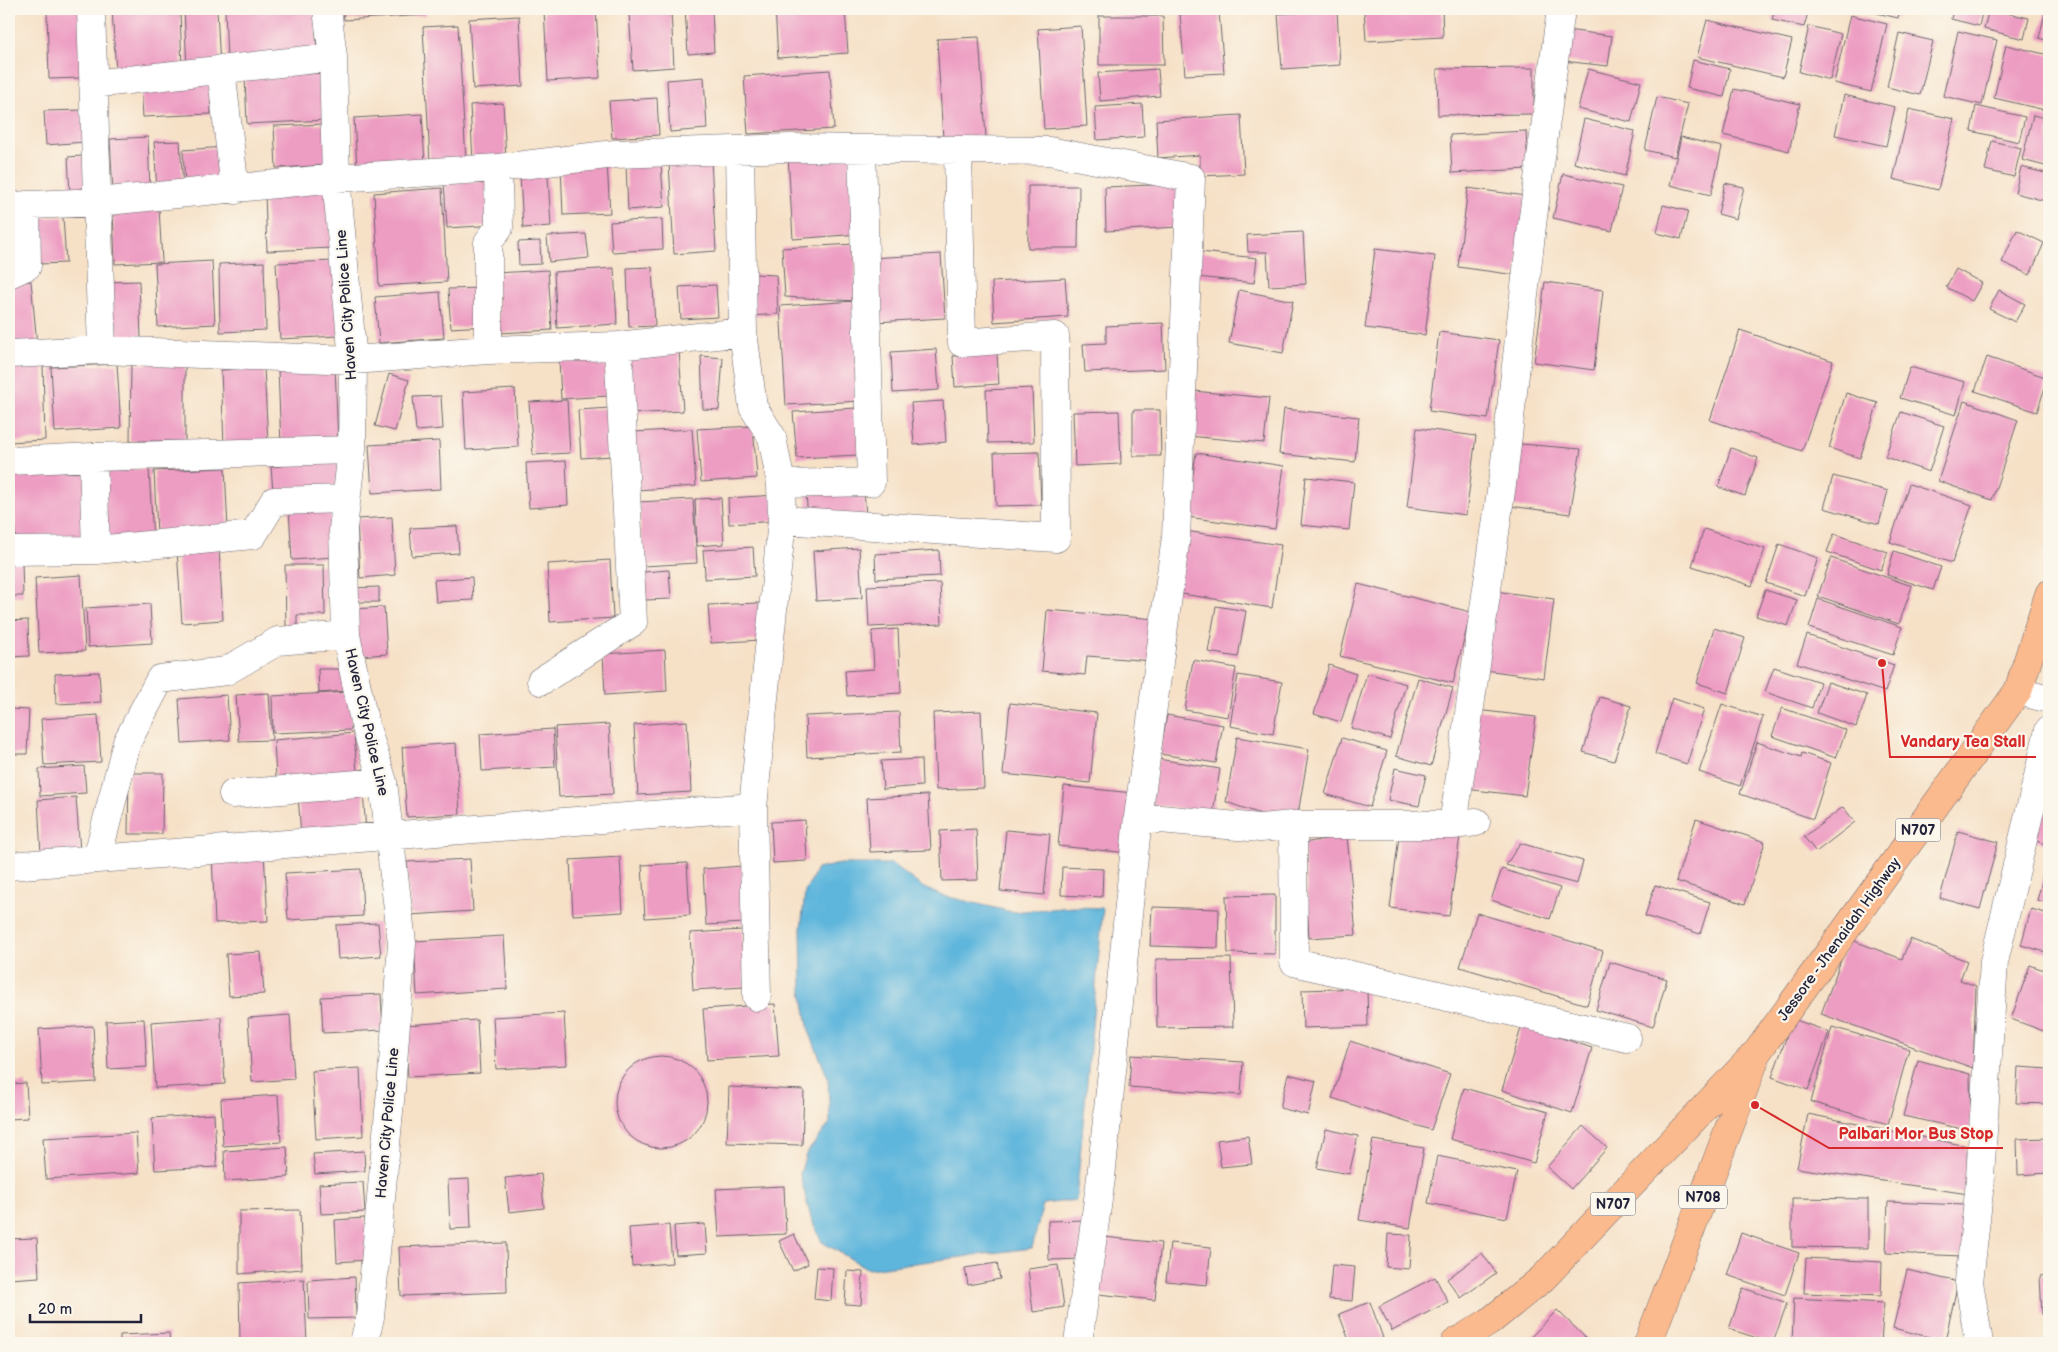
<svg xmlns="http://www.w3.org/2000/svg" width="2058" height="1352" font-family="'Balsamiq Sans',sans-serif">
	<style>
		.water { fill: #5fb6dc; stroke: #406c8c }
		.building { fill: #ed9cc2 }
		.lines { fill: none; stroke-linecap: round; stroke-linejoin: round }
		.minor-casing { stroke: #6c656c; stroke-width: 29 }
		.highway-casing { stroke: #6c656c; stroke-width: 29 }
		.minor { stroke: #fff; stroke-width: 28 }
		.highway { stroke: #fbba8d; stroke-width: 28 }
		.labels { text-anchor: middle; stroke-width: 4.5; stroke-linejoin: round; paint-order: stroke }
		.shield { fill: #fbf7ec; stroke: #636270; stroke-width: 1 }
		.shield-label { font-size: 14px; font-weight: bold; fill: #22223b }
		.street-label { font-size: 15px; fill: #22223b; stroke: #fbf7ec }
		.leader { fill: none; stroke: #d62828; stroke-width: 2 }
		.callout-dot { fill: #d62828; stroke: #fbf7ec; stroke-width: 2 }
		.callout-label { font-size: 16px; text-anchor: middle; font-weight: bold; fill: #d62828; stroke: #fbf7ec; stroke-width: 4.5; stroke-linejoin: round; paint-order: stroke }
	</style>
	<rect width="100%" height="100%" fill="#fbf7ec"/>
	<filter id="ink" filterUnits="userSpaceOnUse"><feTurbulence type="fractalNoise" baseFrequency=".02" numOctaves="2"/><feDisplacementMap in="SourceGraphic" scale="10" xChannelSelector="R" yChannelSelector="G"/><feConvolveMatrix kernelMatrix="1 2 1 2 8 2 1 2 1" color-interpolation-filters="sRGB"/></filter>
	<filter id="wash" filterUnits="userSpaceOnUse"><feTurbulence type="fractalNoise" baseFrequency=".0096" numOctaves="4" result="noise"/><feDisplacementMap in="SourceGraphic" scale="20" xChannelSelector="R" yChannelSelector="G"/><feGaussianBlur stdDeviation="1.12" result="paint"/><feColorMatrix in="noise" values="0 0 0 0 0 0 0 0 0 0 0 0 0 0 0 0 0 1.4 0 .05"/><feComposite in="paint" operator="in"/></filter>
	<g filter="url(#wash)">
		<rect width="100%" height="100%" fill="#f6e1c7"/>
		<path class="water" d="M840,864h52l30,23 18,8 72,17 62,-5 29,1 -27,292 -33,4 -11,44 -164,21 -46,-27 -11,-24 -11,-44 6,-20 24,-31 -2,-45 -19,-47 -7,-40 -1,-62 4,-37 12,-23z"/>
		<g id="blocks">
			<path class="building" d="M112,9h68l2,61 -66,3z
				M184,9h33l3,58 -33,1z
				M225,9h90l2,47 -90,4z
				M343,9h83v6l-82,5z
				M579,9h17l4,69 -52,3 -4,-70z
				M685,9h27l2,43 -26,2z
				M775,9h70l3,44 -70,5z
				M1364,9h78l1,28 -77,4z
				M1775,9h34l-5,18 -32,-7z
				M1869,9h31l-2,9 -30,-7z
				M1953,9h30l-4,17 -28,-7z
				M1989,9l40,9 -5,21 -40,-10z
				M2046,9h3v32l-10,-3z
				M80,10l2,68 -33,1 -2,-68z
				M1337,10l3,55 -58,4 -4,-55z
				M671,11l3,56 -41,3 -4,-57z
				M1219,12l5,61 -39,2 -5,-61z
				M1850,15l37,9 -16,68 -37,-9z
				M519,16l4,70 -50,3 -4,-70z
				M1099,16h64l1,49h-65z
				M1707,20l85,20 -9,37 -86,-20z
				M458,25l8,135 -36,3 -7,-136z
				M1081,26l6,100 -43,3 -6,-100z
				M1809,26l32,8 -11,46 -31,-8z
				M1567,30l45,6 -4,30 -45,-5z
				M1958,31l39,9 -15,65 -39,-9z
				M1899,33l34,8 -13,54 -33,-8z
				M979,37l7,100 -43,2 -6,-100z
				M2006,45l43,10v56l-55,-13z
				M1693,60l37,9 -6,28 -37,-9z
				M1534,68v46l-96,1 -1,-46z
				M1158,69l2,27 -60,5 -2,-28z
				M1588,69l53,13 -10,40 -53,-13z
				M830,70l4,59 -86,5 -4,-58z
				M325,73l2,47 -80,4 -2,-47z
				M704,77l3,52 -37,3 -3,-52z
				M210,81l1,33 -68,3 -2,-32z
				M1734,89l66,15 -11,47 -66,-16z
				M1844,95l51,12 -9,39 -51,-11z
				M1657,97l31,7 -13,53 -30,-7z
				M657,98l2,37 -47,3 -3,-37z
				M503,103l3,57 -33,2 -3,-57z
				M1142,104l2,33 -47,3 -2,-33z
				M1976,106l49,11 -6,25 -48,-11z
				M1909,109l45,10 -16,71 -45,-11z
				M84,110l1,32 -39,3 -2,-34z
				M422,114l3,50 -68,4 -3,-50z
				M1241,115l3,59 -44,2v-21l-42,3 -2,-38z
				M2033,115l16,4v48l-27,-7z
				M1584,119l51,12 -10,45 -51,-13z
				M328,124l3,41 -55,3 -2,-42z
				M1526,131l2,38 -76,4 -2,-38z
				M148,137l2,53 -37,2 -3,-53z
				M1681,137l41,10 -11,48 -41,-10z
				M180,141l3,48 -26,2 -3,-49z
				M1992,141l29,7 -7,29 -29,-7z
				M225,147l2,38 -42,1 -2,-36z
				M854,152l5,82 -66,5 -5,-83z
				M95,155l1,38 -26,1 -2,-37z
				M711,160l5,91 -42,3 -5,-92z
				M607,163l3,50 -47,2 -2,-49z
				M661,163l3,44 -36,3 -2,-45z
				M2021,167l28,7v28l-34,-9z
				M1563,174l59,13 -10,44 -59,-13z
				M548,175l3,51 -28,2 -3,-52z
				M494,180l3,45 -50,3 -3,-45z
				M1725,183l19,4 -8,32 -18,-5z
				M1177,184l2,43 -73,4 -1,-44z
				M1028,186h51l-1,62h-50z
				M442,188l5,94 -68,4 -5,-93z
				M1468,188l58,8 -10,79 -58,-8z
				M328,191l3,57 -64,3 -2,-58z
				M1663,205l25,6 -7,28 -24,-6z
				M159,208l3,54 -47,2 -2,-54z
				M63,217l3,46 -27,1 -2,-46z
				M662,219l1,30 -51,3 -2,-30z
				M2017,230l27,13 -14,32 -28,-13z
				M1303,232l3,52 -37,2 -2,-34h-19l-1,-17z
				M586,234l3,24 -40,4 -2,-26z
				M540,241l1,23 -22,1 -1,-23z
				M855,244l1,57 -71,-4 -3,-49z
				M1375,249l60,7 -10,79 -60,-7z
				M1200,252l57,6 -3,25 -57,-6z
				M941,254l4,64 -70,4 -5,-64z
				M212,261l3,63 -57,3 -3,-63z
				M336,261l3,75 -59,3 -4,-76z
				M264,262l2,68 -46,2 -1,-68z
				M652,267l3,59 -26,1 -2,-59z
				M614,268l3,56 -60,4 -3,-56z
				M1956,269l26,14 -10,18 -26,-14z
				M548,270l4,60 -52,3 -4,-60z
				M754,274l22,1 2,39 -26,2z
				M1065,278l3,39 -74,5 -2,-40z
				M31,281l6,63 -28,3v-64z
				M139,281l2,57 -33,1 -3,-57z
				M1545,282l58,8 -9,80 -60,-8z
				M716,285l2,32 -37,2 -2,-32z
				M482,288l2,38 -33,2 -3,-39z
				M1239,290l54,11 -10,52 -54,-10z
				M1999,290l26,14 -10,18 -26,-13z
				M440,292l4,46 -65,5 -4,-46z
				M856,301l6,100 -76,4 -6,-99z
				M1163,323l2,46 -80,3 -2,-28 23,-1v-17z
				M1740,330l93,31 -31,90 -92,-31z
				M1439,332l60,8 -11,79 -59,-8z
				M936,349l3,41 -46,3 -2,-41z
				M679,350l4,61 -54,3 -3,-60z
				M997,354l2,30 -44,3 -2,-31z
				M605,356l3,40 -47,3 -2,-41z
				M701,356l22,2 -4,52 -16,-1z
				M1987,357l61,21 -11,34 -62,-21z
				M117,364l4,64 -66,4 -4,-65z
				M131,364h54v77h-55z
				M43,365l2,75 -36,2v-76z
				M335,365l3,79 -57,2 -3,-78z
				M1910,367l55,15 -9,33 -56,-17z
				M264,368l4,74 -44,3 -3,-75z
				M389,374l20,6 -14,51 -20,-5z
				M1032,388l2,54 -46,1 -2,-53z
				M515,389l3,58 -52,3 -3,-58z
				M1193,391l76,7 -5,45 -76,-7z
				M1846,393l32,10 -18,55 -31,-10z
				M441,396l2,33 -27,2 -3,-34z
				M567,400l3,53 -37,2 -4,-53z
				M943,401l3,41 -32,3 -3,-42z
				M1964,401l54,19 -26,80 -54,-19z
				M610,408l2,48 -31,2 -3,-48z
				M856,408l3,47 -62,3 -4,-46z
				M1284,409l75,8 -4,45 -76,-8z
				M1133,410h27l1,46h-28z
				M1119,411l2,53 -46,2 -2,-54z
				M1901,412l43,14 -15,46 -44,-15z
				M753,426l4,52 -56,4 -4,-53z
				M1417,428l59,8 -10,79 -59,-8z
				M692,429l4,57 -59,4 -3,-58z
				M439,441l2,48 -69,4 -3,-48z
				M1521,444l60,5 -11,65 -60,-8z
				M1731,448l27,10 -13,38 -27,-9z
				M1039,452l2,53 -45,1 -2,-53z
				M1196,453l88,13 -9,63 -88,-12z
				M338,460l3,25 -68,6 -2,-24z
				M566,461l2,44 -39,3 -3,-45z
				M225,468l3,62 -71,4 -3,-63z
				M91,469l4,76 -79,5 -4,-77z
				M149,469l4,70 -47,2 -4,-70z
				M1833,476l55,15 -9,33 -55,-16z
				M1306,477l48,5 -5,48 -48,-5z
				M1909,484l63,21 -20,58 -62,-21z
				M864,489l2,27 -58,3 -2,-26z
				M776,495l2,26 -49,3 -1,-26z
				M721,498l3,46 -27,2 -2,-47z
				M693,499l4,64 -54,3 -4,-64z
				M331,507l2,50 -41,3 -3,-51z
				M392,517l3,58 -35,3 -3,-59z
				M457,526l2,27 -47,3 -2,-28z
				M1704,529l61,20 -13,37 -60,-20z
				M1185,531l96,14 -9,63 -96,-15z
				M1834,534l54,18 -7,18 -54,-18z
				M1779,544l39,14 -13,38 -39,-13z
				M753,547l2,29 -51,3 1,-6 -2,-23z
				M219,548l4,72 -41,3 -5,-73z
				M859,548l3,50 -46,3 -3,-50z
				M939,550l1,26 -64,3 -1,-25z
				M1894,551l47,16 -8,23 -46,-15z
				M1831,558l81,28 -13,38 -81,-28z
				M610,560l3,58 -63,4 -3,-58z
				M9,562h13l1,34h-14z
				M285,565h39l1,50h-28v13h-11z
				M669,570l2,29 -26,1 -1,-28z
				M81,575l4,76 -46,2 -4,-75z
				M472,577l1,23 -37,2 -2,-22z
				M940,583l2,41 -73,3 -2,-41z
				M1358,584l113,28 -18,71 -113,-27z
				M379,587v15h-28v-14z
				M1765,590l32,10 -9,26 -32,-10z
				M1495,591l59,8 -10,79 -59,-8z
				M1818,599l84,28 -9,28 -84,-27z
				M759,603l2,37 -50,3 -3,-38z
				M150,604l2,39 -64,4 -2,-39z
				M1216,606l30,5 -8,46 -30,-5z
				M384,607l3,47 -29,2 -4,-47z
				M1047,610l109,9 -3,42 -66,-5 -2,19 -43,-4z
				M28,620l1,36 -20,1v-36z
				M1714,628l31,10 -17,55 -31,-10z
				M898,629l3,64 -54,3 -2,-25 29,-2 -2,-38z
				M1807,635l87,30 -9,27 -88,-29z
				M665,650l2,41 -62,4 -2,-41z
				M1193,660l43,8 -8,49 -43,-7z
				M1329,665l27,9 -15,48 -27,-8z
				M1774,667l46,15 -8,26 -47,-16z
				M318,669h28l1,22 -28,2z
				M99,672l2,30 -45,2 -1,-30z
				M1367,673l39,11 -16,55 -39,-11z
				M1238,675l44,7 -9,52 -43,-8z
				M1418,678l35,10 -22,78 -35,-10z
				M1828,682l39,13 -11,32 -39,-14z
				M350,692l1,38 -78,3 -1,-37z
				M269,693l3,47 -33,1 -3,-46z
				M227,695l3,45 -48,3 -3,-44z
				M1600,697l31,9 -17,55 -31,-9z
				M1672,698l32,11 -17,55 -32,-10z
				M1010,703l87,10 -7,70 -87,-9z
				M1722,704l41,13 -23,69 -41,-14z
				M1782,708l64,22 -10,28 -64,-22z
				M9,709l20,1 -2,44h-18z
				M1476,710l60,7 -11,79 -59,-7z
				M981,711l3,77 -48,2 -3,-77z
				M899,712l2,40 -94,5 -2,-41z
				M98,715l3,47 -57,3 -3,-46z
				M1167,715l56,10 -7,38 -56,-9z
				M687,721l4,71 -53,3 -4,-70z
				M609,724l4,70 -54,3 -4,-70z
				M553,729l2,38 -73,4 -2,-37z
				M354,733l3,40 -81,6 -2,-39z
				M1237,737l72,12 -11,65 -5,11 -67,-23z
				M1342,738l45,13 -17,56 -45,-13z
				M1757,742l44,15 1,-4 29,10 -18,56 -73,-25z
				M456,743l4,71 -53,3 -5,-70z
				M921,759l1,27 -39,3 -2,-28z
				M1158,759l62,10 -7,44 -62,-9z
				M84,766l2,27 -46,3 -1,-27z
				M1395,768l31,7 -7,31 -31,-6z
				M129,773h34l-1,61h-34z
				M1064,786l69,7 -5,60 -70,-7z
				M363,791l3,41 -65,4 -3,-41z
				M928,795l3,55 -61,2 -3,-54z
				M76,797l4,55 -39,3 -3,-55z
				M1843,807l12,15 -39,30 -12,-15z
				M2039,811l10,2v32l-17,-5z
				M1696,819l69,23 -20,62 -69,-23z
				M805,820l2,41 -34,2 -2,-41z
				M1400,828l60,8 -11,80 -59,-8z
				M976,829l2,51 -36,1 -2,-50z
				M1006,830l44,4 -6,61 -44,-4z
				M1958,831l40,11 -18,67 -40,-11z
				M1347,835l9,100 -47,3 -5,-95z
				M1520,843l63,18 -6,23 -71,-19z
				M264,853l4,68 -53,2 -3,-68z
				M620,857l3,55 -50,3 -3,-55z
				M2049,857v46l-12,-3z
				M470,859l3,52 -63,4 -3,-53z
				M687,863l3,52 -45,3 -3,-53z
				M742,866l3,57 -39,2 -3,-56z
				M1062,867l41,2 -1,28 -41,-2z
				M361,869l2,47 -75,4 -3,-47z
				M1502,869l58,19 -10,31 -59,-19z
				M1655,885l55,17 -10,32 -55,-18z
				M1275,895v59l-47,-1 -2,-57z
				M1152,907l67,2 -1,39 -68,-2z
				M2031,909l18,5v39l-28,-8z
				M1477,913l126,38 -16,54 -127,-38z
				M378,923l3,33 -43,3 -2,-34z
				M742,930l3,57 -52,3 -3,-57z
				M504,936l3,53 -90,6 -3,-54z
				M1849,939l53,20 8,-20 57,22 -7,19 16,6 -3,82 -152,-54z
				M261,952l3,42 -35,2 -3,-42z
				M1231,958l2,69 -76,1 -1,-69z
				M1610,962l57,17 -14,48 -57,-17z
				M2030,965l19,7v61l-38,-14z
				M1367,988l1,38 -65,2 -1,-38z
				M381,994l2,36 -60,3 -2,-36z
				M775,1004l4,52 -72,4 -4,-51z
				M564,1013l3,52 -71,4 -3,-52z
				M290,1015l4,64 -42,3 -4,-64z
				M221,1017l4,67 -70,4 -4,-66z
				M144,1019l3,48 -39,2 -2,-48z
				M1793,1019l36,13 -21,58 -36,-13z
				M477,1020l3,53 -72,4 -3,-52z
				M1522,1025l70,23 -20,65 -70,-23z
				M93,1026l3,56 -54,3 -3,-56z
				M1832,1027l77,22 -21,75 -77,-22z
				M1350,1041l100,33 -19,56 -99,-32z
				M1131,1055l112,7 -2,33 -112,-8z
				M615 1102a46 46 0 1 1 92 0a46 46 0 1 1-92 0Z
				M1918,1060l52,14 1,57 -68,-15z
				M2018,1067l31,2v35l-33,-1z
				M360,1068l3,68 -47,3 -4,-68z
				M1288,1074l28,7 -8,34 -28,-7z
				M26,1083l2,35 -19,1v-35z
				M729,1087l75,3 -2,55 -75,-2z
				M1464,1088l84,24 -14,51 -84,-24z
				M278,1095l3,47 -58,4 -2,-47z
				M214,1114l3,53 -62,3 -3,-52z
				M1808,1114l159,32 1,48 -171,-26z
				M1583,1126l24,22 -36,41 -24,-22z
				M1326,1129l32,7 -9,38 -32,-6z
				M136,1133l3,40 -93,6 -3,-41z
				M1248,1136l4,28 -31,3 -4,-27z
				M2049,1138v35l-31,2 -1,-36z
				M1373,1140l51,8 -14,80 -51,-8z
				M287,1147l2,30 -64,4 -1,-30z
				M364,1151l1,20 -50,3 -2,-20z
				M1437,1156l80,16 -10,46 -79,-15z
				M541,1174l3,34 -35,4 -4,-34z
				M469,1179l2,49 -21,1 -2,-49z
				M363,1182l2,30 -44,2 -2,-30z
				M784,1186l2,48 -67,3 -3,-48z
				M1792,1198l76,1v49l-76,-1z
				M1888,1202l77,3 -2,51 -77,-3z
				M300,1210l2,59 -63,5v-63z
				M365,1218l2,42 -30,2 -2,-42z
				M1085,1220l1,39 -37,1 -1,-39z
				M705,1224l2,29 -31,2 -2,-29z
				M669,1225l3,38 -40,3 -3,-38z
				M1741,1233l58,20 -14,42 -58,-20z
				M794,1234l14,30 -15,7 -14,-30z
				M1388,1234l23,1 -2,34 -23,-2z
				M1104,1237l57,6 -6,57 -57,-6z
				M37,1238l2,39 -30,2v-40z
				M506,1243l1,49 -106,4 -2,-49z
				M1170,1243l41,4 -4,38 -41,-4z
				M1482,1253l14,20 -35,25 -14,-19z
				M1806,1258l76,4 -1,34 -77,-3z
				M997,1263l3,16 -32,6 -3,-17z
				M1058,1265l6,42 -31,5 -5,-43z
				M1332,1265l23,2 -3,34 -23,-2z
				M817,1267l16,1 -2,33 -17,-2z
				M1907,1270l51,12 -13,59 -52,-13z
				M847,1271l16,1 -2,33 -16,-1z
				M2049,1275v40h-7l-2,-39z
				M355,1277l1,41 -47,1 -1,-39z
				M1435,1277l13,25 -56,29 -13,-25z
				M304,1279l3,64h-67l-1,-60z
				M1743,1288l44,15 -14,40 -44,-14z
				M1794,1298l90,5 -3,40h-89z
				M1370,1302l13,36 -12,5h-21l-11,-29z
				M1557,1310l34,33h-66z
				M169,1333l1,10h-50v-8z"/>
		</g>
	</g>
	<g filter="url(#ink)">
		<use href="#blocks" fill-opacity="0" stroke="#6c656c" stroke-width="1"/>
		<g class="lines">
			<g class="minor-casing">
				<path id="minor" d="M91,9l11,341
					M327,9l6,48 3,121 17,182 -1,90 -9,79 3,106 18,86 19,61 19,161 -11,147 -21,227 -6,26
					M221,69l14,121
					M93,84l240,-27
					M740,150l3,182 10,75 19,30 9,47 1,36 -29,287 4,190
					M9,206l89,-4 238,-24 162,-10 117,-14 176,-6 258,3 142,27 -15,359 -38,280 -37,361 -23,165
					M9,274l18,-8 -1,-61
					M488,350v-108l11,-14 -1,-60
					M9,354l93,-4 251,10 135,-10 130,-4 125,-14
					M93,457l3,93
					M9,461l84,-4 259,-7
					M781,484l90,-2 -9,-333
					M782,520l274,18 -1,-202 -93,7 -4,-193
					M9,551l87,-1 157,-15 21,-34 71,-2
					M541,681l92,-59 -15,-276
					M2018,691l31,8
					M233,794l150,-12
					M1138,817l122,11 33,-3h160l23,-3
					M1293,825l1,137 333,76
					M1453,825l51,-355 29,-253 28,-208
					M97,859l30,-117 33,-63 66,-8 52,-30 68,-6
					M9,866l744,-59
					M1979,1343l-10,-61 10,-90 15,-230 55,-232"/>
			</g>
			<g class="highway-casing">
				<path id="highway" d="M1455,1343l34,-21 54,-44 215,-227 260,-360 31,-97
					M1648,1343l106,-281"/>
			</g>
			<use href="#minor" class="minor"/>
			<use href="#highway" class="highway"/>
		</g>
	</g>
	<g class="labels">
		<g class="shield">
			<rect x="1895.5" y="818.5" width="45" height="23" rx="4"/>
			<rect x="1679" y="1185.5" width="48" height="23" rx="4"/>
			<rect x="1590.5" y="1192.5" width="45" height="23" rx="4"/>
		</g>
		<g class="shield-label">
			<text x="1918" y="835">N707</text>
			<text x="1703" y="1202">N708</text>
			<text x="1613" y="1209">N707</text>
		</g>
		<g class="street-label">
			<text transform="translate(346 305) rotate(-94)" y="5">Haven City Police Line</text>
			<text transform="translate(367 722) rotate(77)" y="5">Haven City Police Line</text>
			<text transform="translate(1839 939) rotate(-54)" y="5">Jessore - Jhenaidah Highway</text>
			<text transform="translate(387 1123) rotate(-85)" y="5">Haven City Police Line</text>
		</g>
	</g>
	<path class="leader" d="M1882 663L1890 757H2036M1755 1105L1829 1148H2003"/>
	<g class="callout-dot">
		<circle cx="1882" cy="663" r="5"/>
		<circle cx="1755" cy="1105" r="5"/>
	</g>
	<g class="callout-label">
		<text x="1963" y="747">Vandary Tea Stall</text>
		<text x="1916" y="1139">Palbari Mor Bus Stop</text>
	</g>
	<rect width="2058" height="1352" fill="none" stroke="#fbf7ec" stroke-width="30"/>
	<path d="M30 1314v8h111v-8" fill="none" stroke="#22223b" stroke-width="2.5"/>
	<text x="38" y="1314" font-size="15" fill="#22223b" stroke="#fbf7ec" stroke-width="4" paint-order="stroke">20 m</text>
</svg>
